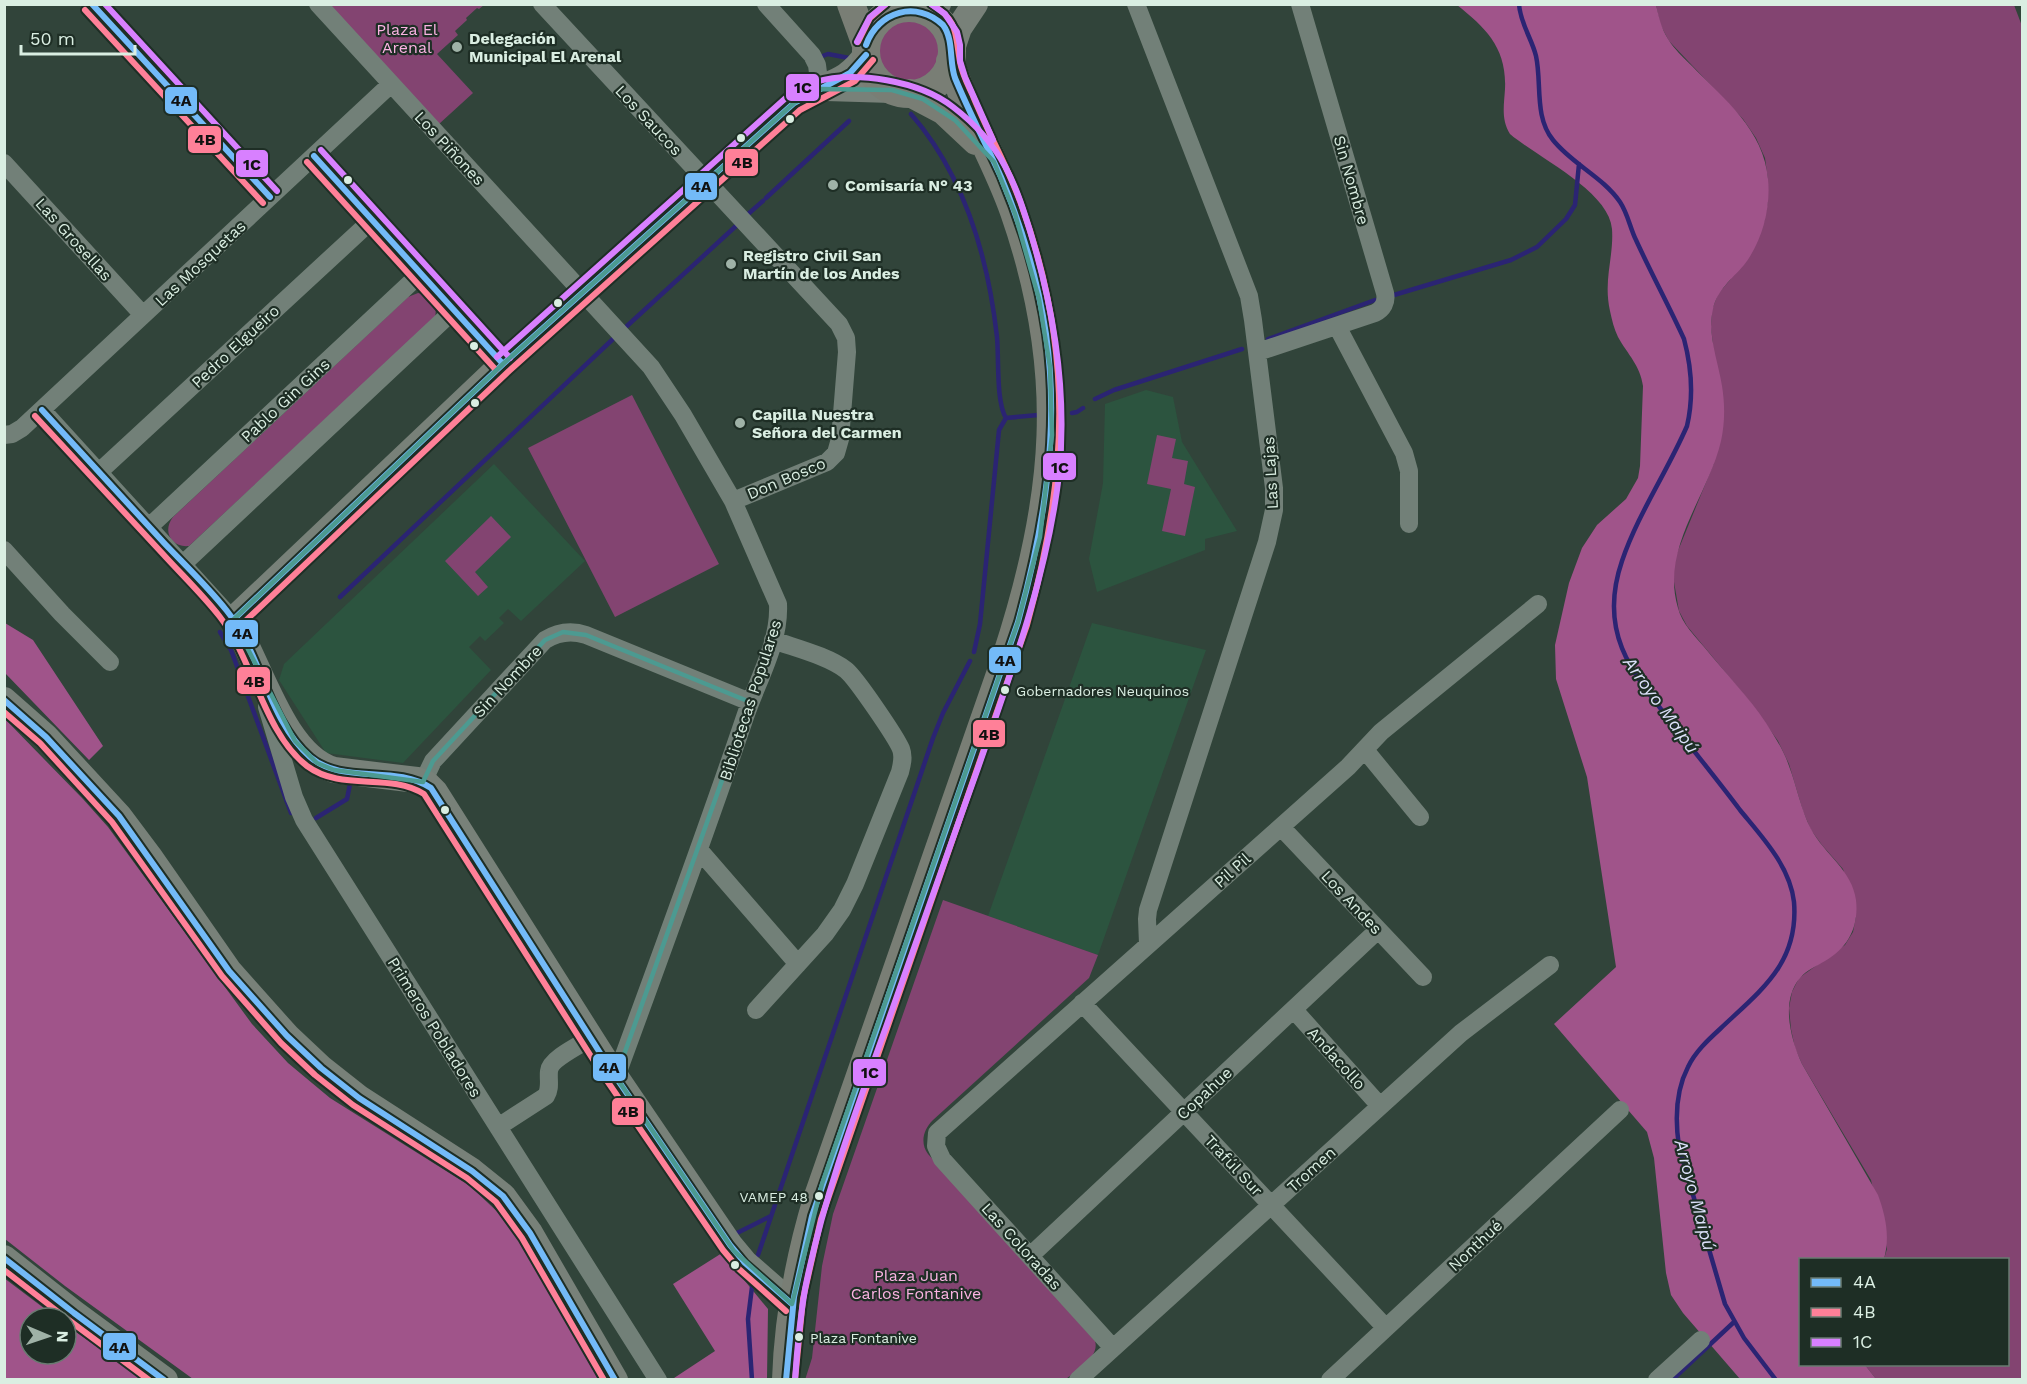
<svg xmlns="http://www.w3.org/2000/svg" width="2027" height="1384" font-family="'Work Sans',sans-serif">
	<style>
		.built { fill: #2c543f }
		.green { fill: #834471 }
		.forest { fill: #a0548a }
		.lines { fill: none; stroke-linecap: round; stroke-linejoin: round }
		.stream { stroke: #2b2473; stroke-width: 4.5 }
		.street { stroke: #728078; stroke-width: 18 }
		.secondary { stroke: #788179; stroke-width: 26 }
		.primary { stroke: #797e75; stroke-width: 28 }
		.bus-1-casing { stroke: #1e2e25; stroke-width: 10 }
		.bus-2-casing { stroke: #1e2e25; stroke-width: 10 }
		.bus-3-casing { stroke: #1e2e25; stroke-width: 10 }
		.bus-1 { stroke: #73baf8; stroke-width: 6 }
		.bus-2 { stroke: #ff8098; stroke-width: 6 }
		.bus-3 { stroke: #d880ff; stroke-width: 6 }
		.marked { fill: none; stroke: #4c9a91; stroke-width: 4.5; stroke-linejoin: round }
		.poi-dot { fill: #9fb2a7; stroke: #1e2e25; stroke-width: 2 }
		.bus-dot { fill: #daeee2; stroke: #1e2e25; stroke-width: 2 }
		.labels { text-anchor: middle; stroke-width: 4.5; stroke-linejoin: round; paint-order: stroke }
		.bus-label { font-size: 14px; fill: #daeee2; stroke: #1e2e25; text-anchor: start }
		.park-label { font-size: 16px; fill: #fbb3e3; stroke: #1e2e25 }
		.poi-label { font-size: 16px; font-weight: bold; fill: #daeee2; stroke: #1e2e25; text-anchor: start }
		.street-label { font-size: 16px; fill: #daeee2; stroke: #1e2e25 }
		.water-label { font-size: 18px; font-style: italic; fill: #dee2fb; stroke: #1e2e25 }
		.line-badge { stroke: #1e2e25; stroke-width: 2 }
		.pale-badge-label { font-size: 16px; text-anchor: middle; font-weight: bold; fill: #111 }
	</style>
	<rect width="100%" height="100%" fill="#31443a"/>
	<path class="built" d="M1146,390l27,7 9,45 55,89 -32,8v11l-108,42 -8,-33 14,-76 2,-79z
		M494,464l91,97 -64,60 -13,-12 -9,9 5,5 -19,18 -5,-5 -11,11 22,23 -88,93 -77,-10 -47,-73 5,-16z
		M1092,623l114,27 -108,305 -110,-39z"/>
	<path class="green" d="M329,5h155l-5,4 -2,-1 -11,10 1,2 -12,11 3,4 -21,19 36,39 -34,31z
		M1656,5h358l8,21v1353h-146l-11,-14 143,-1v-104l-124,-1 3,-10 -16,-69 -69,-116 -7,-16 -4,-19 -2,-21 3,-16 7,-14 46,-33 8,-13 3,-15 -13,-48 -21,-24 -11,-15 -8,-19 -14,-47 -11,-23 -28,-39 -63,-76 -8,-15 -6,-35 2,-18 39,-95 -1,-118 -2,-18 1,-17 6,-16 12,-14 34,-58 4,-21v-21l-3,-22 -9,-20 -13,-19 -74,-78 -9,-17z
		M877 50a32 32 0 1 1 64 0a32 32 0 1 1-64 0Z
		M418,293c13,2 20,11 17,24l-246,229c-18,2 -27,-15 -16,-29l235,-220z
		M632,395l87,169 -104,53 -87,-169z
		M1157,435l19,4 -4,19 16,3 -4,23 11,3 -10,49 -23,-5 9,-42 -24,-5z
		M491,516l20,21 -36,35 13,15 -10,9 -33,-35z
		M943,900l155,55 -9,23 -156,142c-10,10 -13,23 -5,34l167,187c5,16 -18,29 -29,38l-261,1 7,-22 10,-92 11,-52z"/>
	<path class="forest" d="M1457,5h199c3,12 5,23 12,34 6,10 15,18 24,27 32,33 72,64 76,113 3,29 -6,63 -24,86 -12,14 -27,25 -31,44 -6,26 5,51 9,77 3,18 3,37 -1,55 -13,56 -61,107 -43,167 4,16 17,28 27,40 20,25 44,49 61,75 9,14 18,28 23,43 8,21 12,44 22,63 14,26 41,41 45,71 3,27 -8,48 -31,61 -8,5 -19,9 -25,17 -20,23 -9,62 2,86l76,131c8,22 12,42 6,64l-84,1v104l65,1 11,14h-136l-57,-66 -12,-18 -5,-22 -12,-115 -7,-26 -93,-108 62,-57 -29,-190 -31,-98 -1,-34 14,-62 13,-35 15,-23 29,-26 12,-21 2,-12 3,-80c-3,-21 -15,-31 -25,-49 -4,-8 -6,-17 -8,-26 -7,-31 4,-54 2,-82 -3,-38 -74,-71 -102,-95 -9,-15 -6,-28 -5,-45 2,-41 -19,-61 -48,-84z
		M5,623l28,17 70,106 -14,14 -84,-87z
		M4,718l79,81 25,28 144,197 36,39 42,35 140,88 34,32 18,23 76,138h-405l-128,-93 -60,-47z
		M722,1253l46,56 -1,70 -96,1 44,-29 -42,-67z
		M4,1278l53,40h-27v36h36v-29l77,54h-138z"/>
	<g class="lines">
		<path class="stream" d="M1519,4c1,19 13,35 17,52 6,27 -2,61 17,84 19,24 50,37 67,62 8,12 10,26 16,38 15,33 33,66 48,99 8,30 10,57 3,87 -20,46 -49,88 -65,135 -25,73 11,113 54,167 21,27 43,54 64,82 22,27 50,56 54,92 5,62 -34,89 -74,127 -12,11 -25,23 -32,38 -13,25 -13,53 -9,80l46,157 19,34 32,42
			M817,58l11,-4 21,4
			M911,114c54,62 77,143 86,223 2,22 -1,65 9,81
			M766,198l83,-77
			M747,215l16,-14
			M1394,295l117,-35 26,-13 29,-28 9,-14 4,-41
			M627,326l109,-100
			M1268,339l107,-39
			M1095,399l19,-9 128,-41
			M1072,413l5,-1 6,-4
			M340,597l273,-258
			M220,632l11,18 60,163
			M974,652l6,-28 19,-194 7,-12 32,-3
			M316,818l31,-19 4,-20
			M733,1235l38,-19
			M758,1255l175,-517 10,-25 27,-52
			M752,1287l-4,32 4,61
			M1672,1380l62,-58"/>
		<path class="street" d="M92,4l178,193
			M318,4l333,363 32,48 50,86 45,103c2,39 -21,77 -33,113 -41,121 -85,240 -129,360
			M542,4l297,320 7,14 1,14 -7,87 -4,14 -9,9 -94,39
			M766,4l46,51 5,10 3,24
			M1136,4l113,292 4,24 21,168v22l-7,32 -119,368 -1,9 1,25
			M314,156l189,208
			M4,163l139,152
			M1337,326l67,127 5,18v53
			M1258,352l117,-39c8,-4 12,-11 10,-20l-85,-289
			M42,410l191,210
			M4,435l8,-1 10,-6 369,-344
			M99,472l273,-252
			M149,527l272,-254
			M4,550l58,64 48,48
			M183,564l271,-254
			M267,707l27,90 10,23 354,560
			M1365,750l55,67
			M423,782l10,-21 112,-121c13,-8 26,-10 41,-5l164,67
			M1281,827l142,150
			M700,851l98,113
			M1082,1003l304,325
			M756,1010l69,-76 17,-24 13,-26 45,-112c2,-8 4,-15 1,-23 -5,-12 -45,-71 -55,-79 -18,-14 -51,-22 -73,-30
			M1294,1010l86,96
			M498,1127l48,-31c5,-8 2,-16 3,-25 1,-12 31,-26 42,-33
			M1030,1256l348,-326
			M1113,1348l-171,-189 -6,-13 1,-13 411,-366 33,-35 157,-128
			M1078,1380l383,-347 89,-68
			M1330,1380l290,-270
			M1657,1380l44,-40"/>
		<path class="secondary" d="M921,10l17,-6
			M951,52l8,-24 16,-24
			M826,88l66,2
			M4,700l42,37 73,79 30,40 80,115 58,65 34,32 38,30 113,73 31,25 27,37 85,147
			M4,1258l70,55 91,67
			M792,1304l-47,-41 -15,-18 -121,-178 -174,-275 -8,-8 -10,-4 -83,-10c-51,-15 -74,-107 -101,-150l270,-256 291,-261c27,-21 51,-16 72,-48"/>
		<path class="primary" d="M851,4l15,41
			M866 51a43 43 0 1 1 86 0a43 43 0 1 1-86 0Z
			M910,93l34,18 32,30
			M786,1380c2,-62 13,-121 31,-181l189,-542c52,-158 64,-285 8,-445 -18,-52 -48,-99 -64,-151"/>
		<g class="bus-1-casing">
			<path id="bus-1" d="M92,4l178,193
				M314,156l189,208
				M42,410c41,45 82,89 123,134 21,22 43,43 62,67 34,42 41,109 83,146 33,28 85,7 121,31l178,279 121,178 15,18 47,41
				M233,620l270,-256 291,-261 56,-30 16,-18
				M4,700l42,37 73,79 110,155 58,65 34,32 38,30 113,73 31,25 27,37 85,147
				M4,1258l70,55 90,67
				M786,1380l8,-83 18,-81 206,-594c26,-94 42,-190 28,-288 -8,-53 -24,-107 -45,-157 -15,-33 -32,-65 -46,-99 -6,-17 -1,-38 -12,-53 -26,-25 -65,-14 -77,20"/>
		</g>
		<g class="bus-2-casing">
			<path id="bus-2" d="M85,10l178,193
				M858,42l12,-24 16,-14
				M307,162l189,208
				M35,416c43,46 85,92 127,137 19,21 41,42 58,64 33,42 44,116 87,149 35,26 82,6 117,28l177,278 122,178 16,19 47,42
				M239,627l270,-256 291,-261 55,-29 18,-21
				M4,712l36,31 72,79 110,154 59,67 34,32 38,30 114,73 29,24 26,36 82,142
				M4,1270l62,48
				M66,1318l83,62
				M795,1380l8,-81 18,-80 206,-594c41,-148 47,-275 -6,-421 -13,-37 -33,-71 -48,-108 -5,-11 -11,-22 -13,-34 -5,-27 -1,-42 -29,-58"/>
		</g>
		<g class="bus-3-casing">
			<path id="bus-3" d="M105,4l172,187
				M931,4l14,10 12,18 3,13v16l5,16 28,63
				M857,42l13,-25 16,-13
				M321,150l189,208
				M497,357l291,-261c9,-5 17,-11 27,-14 40,-12 105,-1 138,25 50,38 63,77 80,134 22,75 34,156 26,234 -12,101 -48,198 -81,293 -31,86 -61,172 -92,259 -31,86 -63,172 -81,262 -5,30 -8,60 -10,91"/>
		</g>
		<use href="#bus-1" class="bus-1"/>
		<use href="#bus-2" class="bus-2"/>
		<use href="#bus-3" class="bus-3"/>
	</g>
	<path class="marked" d="M820,89l72,1 31,9 32,21 39,42 21,52 24,85 11,68 2,68 -12,102 -22,85 -196,562 -30,120 -58,-53 -118,-174 134,-375 -164,-67 -23,-3 -18,8 -112,121 -10,21 -89,-12 -17,-7 -22,-22 -62,-121 270,-256 291,-261z"/>
	<g class="poi-dot">
		<circle cx="457" cy="47" r="6"/>
		<circle cx="833" cy="185" r="6"/>
		<circle cx="731" cy="264" r="6"/>
		<circle cx="740" cy="423" r="6"/>
	</g>
	<g class="bus-dot">
		<circle cx="790" cy="119" r="5"/>
		<circle cx="741" cy="138" r="5"/>
		<circle cx="348" cy="180" r="5"/>
		<circle cx="558" cy="303" r="5"/>
		<circle cx="474" cy="346" r="5"/>
		<circle cx="475" cy="403" r="5"/>
		<circle cx="1005" cy="690" r="5"/>
		<circle cx="445" cy="810" r="5"/>
		<circle cx="819" cy="1196" r="5"/>
		<circle cx="735" cy="1265" r="5"/>
		<circle cx="799" cy="1337" r="5"/>
	</g>
	<g class="labels">
		<g class="bus-label">
			<text x="1016" y="696">Gobernadores Neuquinos</text>
			<text x="808" y="1202" text-anchor="end">VAMEP 48</text>
			<text x="810" y="1343">Plaza Fontanive</text>
		</g>
		<g class="park-label">
			<text x="407" y="35">Plaza El<tspan x="407" dy="18">Arenal</tspan></text>
			<text x="916" y="1281">Plaza Juan<tspan x="916" dy="18">Carlos Fontanive</tspan></text>
		</g>
		<g class="poi-label">
			<text x="469" y="44">Delegación<tspan x="469" dy="18">Municipal El Arenal</tspan></text>
			<text x="845" y="191">Comisaría N° 43</text>
			<text x="743" y="261">Registro Civil San<tspan x="743" dy="18">Martín de los Andes</tspan></text>
			<text x="752" y="420">Capilla Nuestra<tspan x="752" dy="18">Señora del Carmen</tspan></text>
		</g>
		<g class="street-label">
			<text transform="translate(649 120) rotate(47)" y="6">Los Saucos</text>
			<text transform="translate(450 148) rotate(47)" y="6">Los Piñones</text>
			<text transform="translate(1352 180) rotate(74)" y="6">Sin Nombre</text>
			<text transform="translate(74 239) rotate(48)" y="6">Las Grosellas</text>
			<text transform="translate(200 263) rotate(-43)" y="6">Las Mosquetas</text>
			<text transform="translate(235 346) rotate(-43)" y="6">Pedro Elgueiro</text>
			<text transform="translate(285 400) rotate(-43)" y="6">Pablo Gin Gins</text>
			<text transform="translate(1270 473) rotate(-93)" y="6">Las Lajas</text>
			<text transform="translate(786 478) rotate(-23)" y="6">Don Bosco</text>
			<text transform="translate(507 681) rotate(-47)" y="6">Sin Nombre</text>
			<text transform="translate(750 700) rotate(-72)" y="6">Bibliotecas Populares</text>
			<text transform="translate(1232 870) rotate(-42)" y="6">Pil Pil</text>
			<text transform="translate(1352 902) rotate(47)" y="6">Los Andes</text>
			<text transform="translate(435 1027) rotate(58)" y="6">Primeros Pobladores</text>
			<text transform="translate(1337 1058) rotate(48)" y="6">Andacollo</text>
			<text transform="translate(1204 1093) rotate(-43)" y="6">Copahue</text>
			<text transform="translate(1234 1165) rotate(47)" y="6">Trafúl Sur</text>
			<text transform="translate(1311 1169) rotate(-42)" y="6">Tromen</text>
			<text transform="translate(1475 1245) rotate(-43)" y="6">Nonthué</text>
			<text transform="translate(1022 1246) rotate(48)" y="6">Las Coloradas</text>
		</g>
		<g class="water-label">
			<text transform="translate(1661 705) rotate(54)" y="6">Arroyo Maipú</text>
			<text transform="translate(1695 1195) rotate(75)" y="6">Arroyo Maipú</text>
		</g>
	</g>
	<g class="line-badge">
		<rect x="785" y="73" width="35" height="29" rx="6" fill="#d880ff"/>
		<rect x="164" y="86" width="34" height="29" rx="6" fill="#73baf8"/>
		<rect x="187" y="125" width="35" height="29" rx="6" fill="#ff8098"/>
		<rect x="724" y="148" width="35" height="29" rx="6" fill="#ff8098"/>
		<rect x="235" y="149" width="34" height="29" rx="6" fill="#d880ff"/>
		<rect x="684" y="172" width="34" height="29" rx="6" fill="#73baf8"/>
		<rect x="1042" y="452" width="35" height="29" rx="6" fill="#d880ff"/>
		<rect x="224" y="619" width="35" height="29" rx="6" fill="#73baf8"/>
		<rect x="988" y="646" width="34" height="28" rx="6" fill="#73baf8"/>
		<rect x="236" y="666" width="35" height="29" rx="6" fill="#ff8098"/>
		<rect x="972" y="719" width="34" height="29" rx="6" fill="#ff8098"/>
		<rect x="592" y="1053" width="35" height="29" rx="6" fill="#73baf8"/>
		<rect x="852" y="1058" width="35" height="29" rx="6" fill="#d880ff"/>
		<rect x="611" y="1097" width="34" height="29" rx="6" fill="#ff8098"/>
		<rect x="102" y="1332" width="35" height="29" rx="6" fill="#73baf8"/>
	</g>
	<g class="pale-badge-label">
		<text x="803" y="93">1C</text>
		<text x="181" y="106">4A</text>
		<text x="205" y="145">4B</text>
		<text x="742" y="168">4B</text>
		<text x="252" y="170">1C</text>
		<text x="701" y="192">4A</text>
		<text x="1060" y="473">1C</text>
		<text x="242" y="639">4A</text>
		<text x="1005" y="666">4A</text>
		<text x="254" y="687">4B</text>
		<text x="989" y="740">4B</text>
		<text x="609" y="1073">4A</text>
		<text x="870" y="1078">1C</text>
		<text x="628" y="1117">4B</text>
		<text x="119" y="1353">4A</text>
	</g>
	<rect width="2027" height="1384" fill="none" stroke="#daeee2" stroke-width="12"/>
	<rect x="1799" y="1258" width="210" height="108" fill="#1e2e25" stroke="#697b71" stroke-width="1.5"/>
	<rect x="1811" y="1278" width="30" height="9" fill="#73baf8" stroke="#697b71" stroke-width="1.5"/>
	<text x="1853" y="1288" font-size="18" fill="#daeee2">4A</text>
	<rect x="1811" y="1308" width="30" height="9" fill="#ff8098" stroke="#697b71" stroke-width="1.5"/>
	<text x="1853" y="1318" font-size="18" fill="#daeee2">4B</text>
	<rect x="1811" y="1338" width="30" height="9" fill="#d880ff" stroke="#697b71" stroke-width="1.5"/>
	<text x="1853" y="1348" font-size="18" fill="#daeee2">1C</text>
	<g transform="translate(48 1336) rotate(92)"><circle r="28" fill="#1e2e25" stroke="#697b71" stroke-width="1.5"/>
	<path d="M0-4.5L10 22L0 15L-10 22Z" fill="#9fb2a7"/>
	<text y="-9" font-size="16" font-weight="bold" text-anchor="middle" fill="#daeee2">N</text>
	</g>
	<path d="M21 45v9h114v-9" fill="none" stroke="#daeee2" stroke-width="3"/>
	<text x="30" y="45" font-size="18" fill="#daeee2" stroke="#1e2e25" stroke-width="4.5" paint-order="stroke">50 m</text>
</svg>
